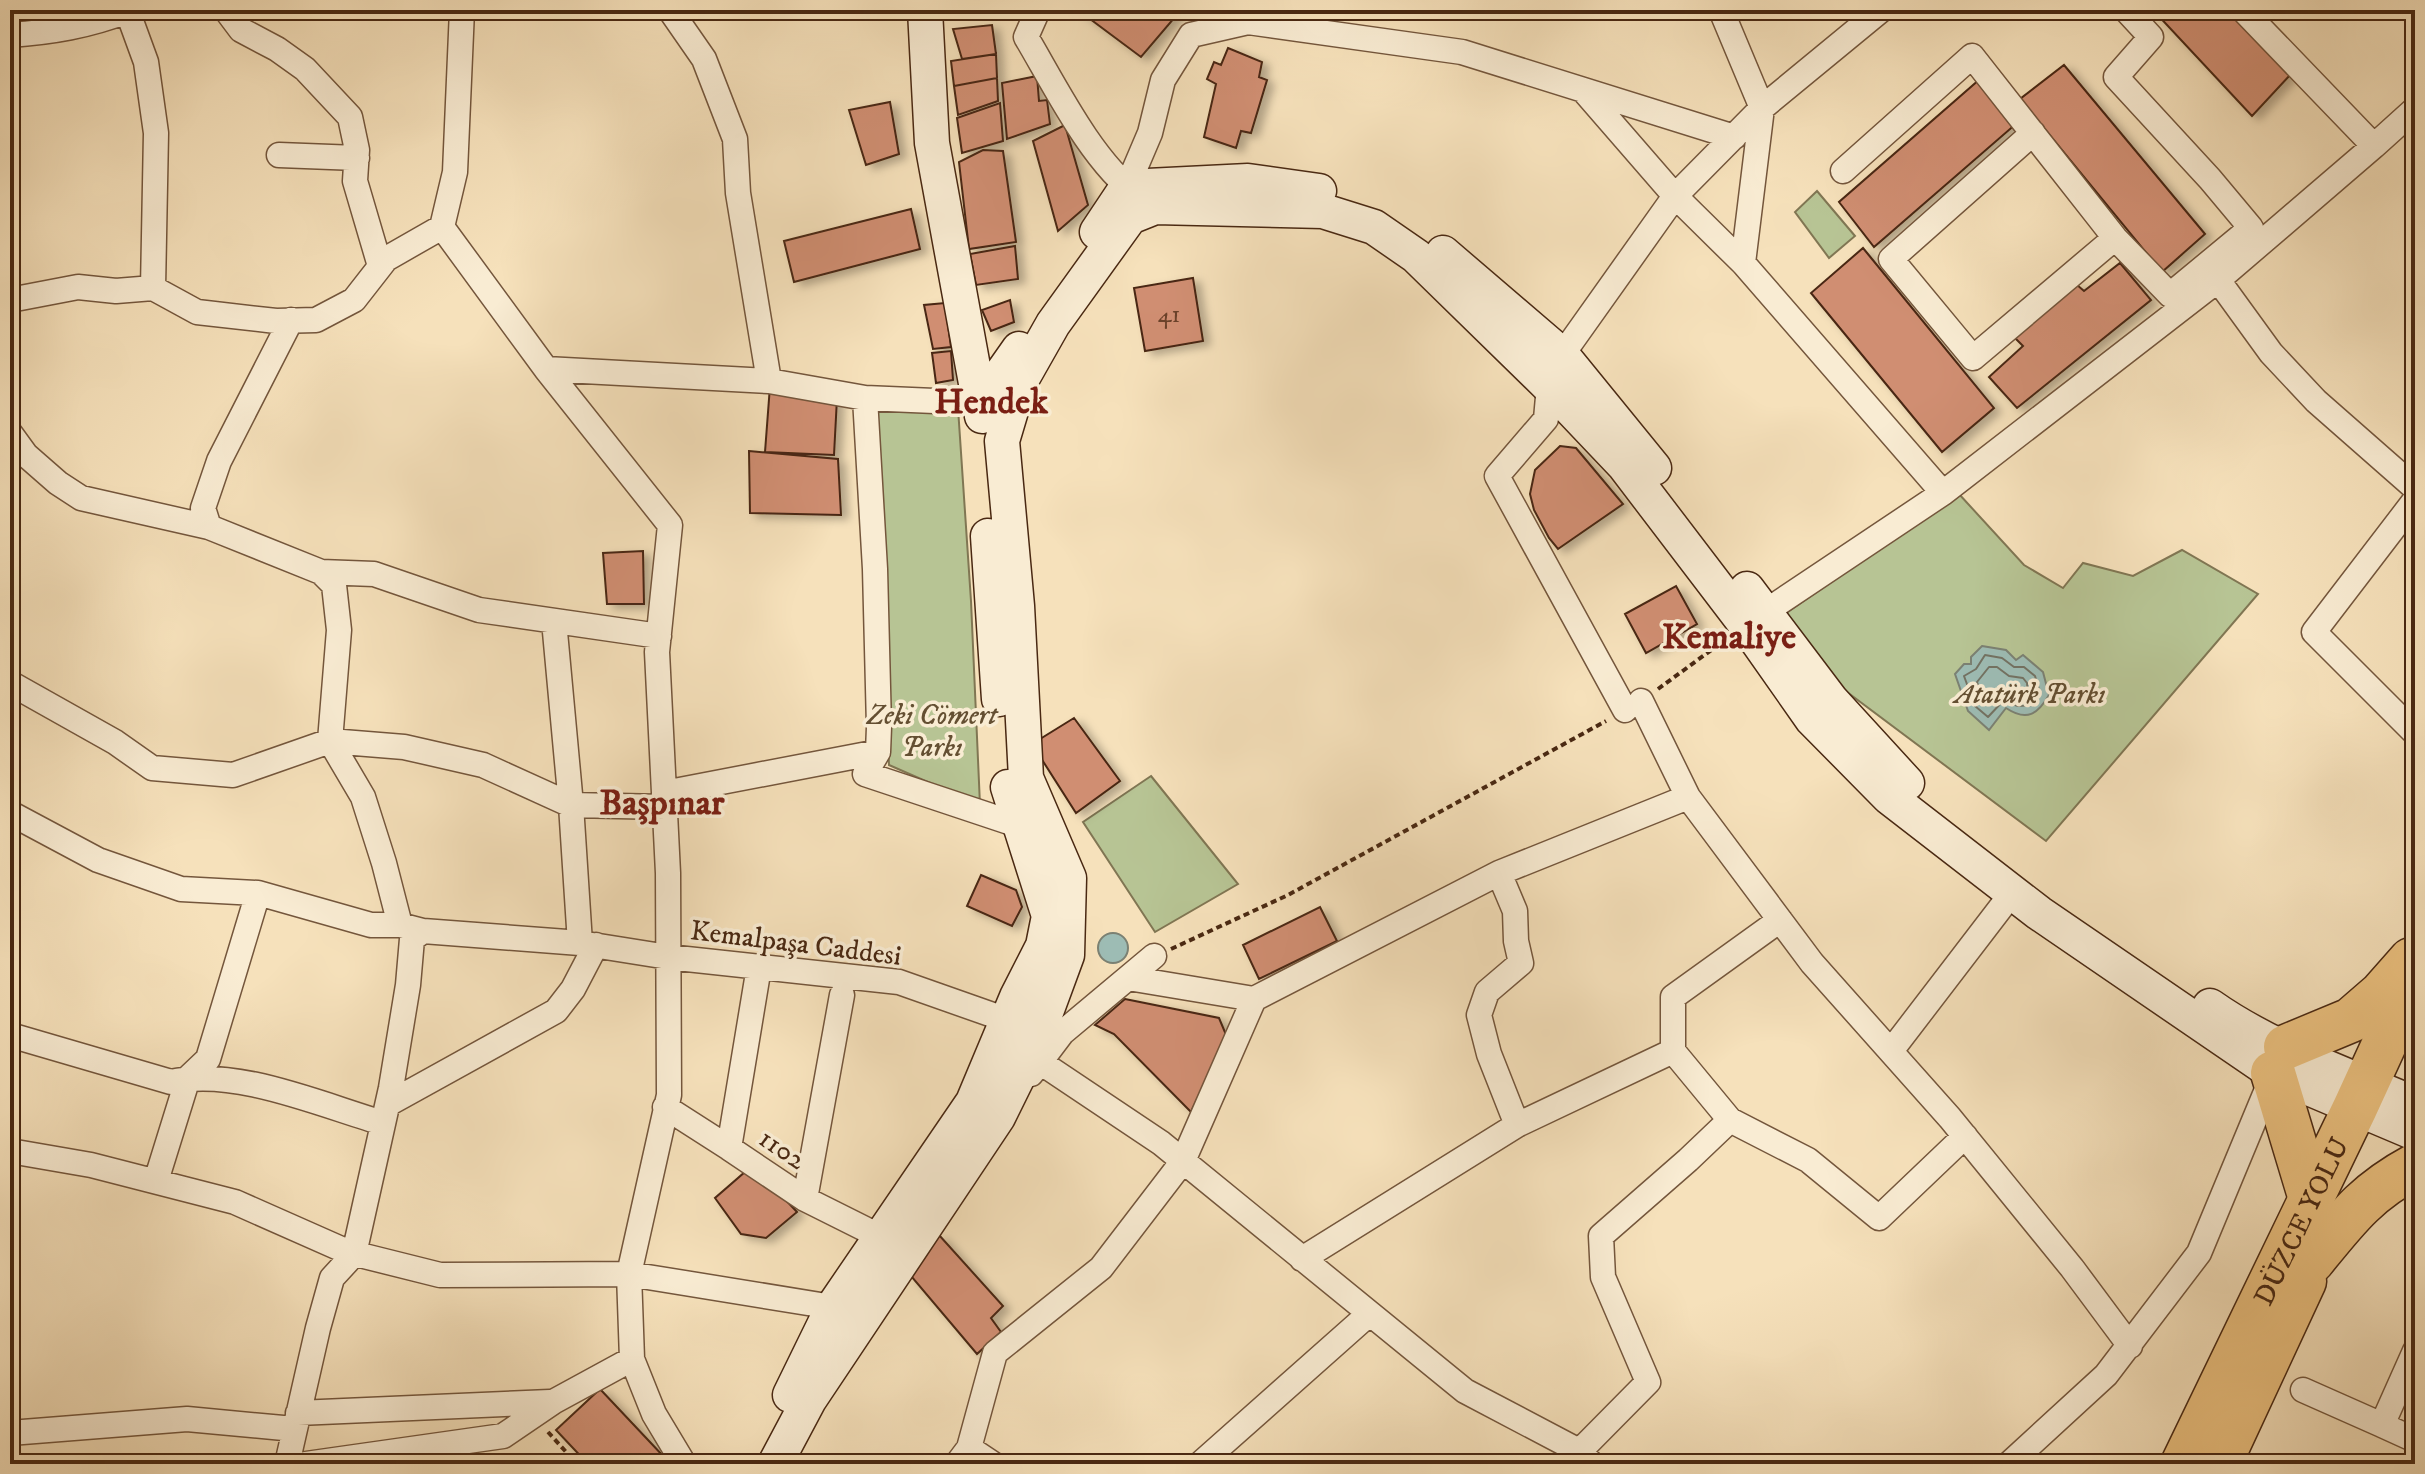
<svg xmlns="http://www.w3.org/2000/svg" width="2425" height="1474" font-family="'IM FELL DW Pica',serif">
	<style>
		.green { fill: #b7c494; stroke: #807653; stroke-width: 2 }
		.water { fill: #9dbcb4; stroke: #7b8173; stroke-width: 2 }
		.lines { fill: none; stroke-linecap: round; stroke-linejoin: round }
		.shore { stroke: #737263; stroke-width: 2 }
		.building { fill: #d08e72; stroke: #492812; stroke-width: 2; filter: url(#shadow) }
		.street-casing { stroke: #74563c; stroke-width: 27 }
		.secondary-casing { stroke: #492812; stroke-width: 37 }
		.highway-casing { stroke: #492812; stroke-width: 47 }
		.path { stroke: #492812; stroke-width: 4; stroke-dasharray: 6 4; stroke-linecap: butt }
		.street { stroke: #f9ecd3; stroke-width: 24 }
		.secondary { stroke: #f9ecd3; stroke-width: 34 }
		.highway { stroke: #ebc07e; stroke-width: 44 }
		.labels { text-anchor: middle; stroke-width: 7; stroke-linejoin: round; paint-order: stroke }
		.number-label { font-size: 24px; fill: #6b422a }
		.park-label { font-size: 28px; font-style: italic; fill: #644f32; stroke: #f9ecd3 }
		.street-label { font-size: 28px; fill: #492812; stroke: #f9ecd3 }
		.district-label { font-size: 36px; font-weight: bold; fill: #7a1f14; stroke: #f9ecd3 }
	</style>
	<defs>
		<filter id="shadow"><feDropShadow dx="7" dy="4" stdDeviation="4" flood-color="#0004"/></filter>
	</defs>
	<rect width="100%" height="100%" fill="#f6e1bb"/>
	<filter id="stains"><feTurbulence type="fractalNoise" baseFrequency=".0025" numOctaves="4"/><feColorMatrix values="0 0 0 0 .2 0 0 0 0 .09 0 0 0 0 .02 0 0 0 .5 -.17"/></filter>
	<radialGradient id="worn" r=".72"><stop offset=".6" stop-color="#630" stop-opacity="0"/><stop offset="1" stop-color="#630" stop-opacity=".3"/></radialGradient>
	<path class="green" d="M1817,191l38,45 -26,22 -34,-46z
		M875,400l83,8 13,193 9,204 -91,-40z
		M1959,494l65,71 39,23 20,-25 50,13 49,-26 76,44 -212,247 -211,-158 -53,-67z
		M1151,776l87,108 -83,48 -72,-110z"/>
	<path class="water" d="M1982,646l24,4 10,10 7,-5 20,17 6,23c-11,19 -22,27 -43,13l-17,22 -21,-19 -13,-37 9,-10h7v-7z
		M1098 948a15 15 0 1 1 30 0a15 15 0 1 1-30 0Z"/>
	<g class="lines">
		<path class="shore" d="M1985,655l17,3 12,9h10l11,9 5,17 -6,12 -16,1 -15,-5 -15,16 -13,-11 -11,-30 12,-7z
			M1989,667h8l12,9 14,2 4,5 1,11c-16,6 -21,-12 -40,7h-4l-7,-19z"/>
	</g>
	<path class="building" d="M1078,10h103l-40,47z
		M2153,10h75l63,64 -39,42z
		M992,25l4,29 -34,5 -9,-30z
		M1228,48l34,14 -3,15 8,3 -16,53 -10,-2 -5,17 -32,-11 12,-53 -9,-5 7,-17 7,3z
		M996,54l1,24 -43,8 -3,-25z
		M2064,65l141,169 -43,38 -142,-173z
		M1037,76l2,25 8,-1 3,24 -43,15 -5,-56z
		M997,78l1,23 -40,14 -4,-29z
		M1980,79l37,44 -143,124 -35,-45z
		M890,102l9,52 -33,11 -17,-55z
		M1000,103l3,38 -41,12 -5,-35z
		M1065,125l23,80 -30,26 -25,-90z
		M983,150l20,1 13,91 -47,7 -10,-87z
		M911,209l9,40 -126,33 -10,-41z
		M1015,246l3,33 -42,6 -6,-31z
		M1863,248l131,160 -52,44 -131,-159z
		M2120,263l31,37 -134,108 -28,-31 34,-31 -8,-8 61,-54 8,7z
		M1193,278l10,63 -58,10 -11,-63z
		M1010,300l4,22 -23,9 -9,-21z
		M945,303l6,44 -18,2 -9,-44z
		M951,351l2,29 -17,3 -4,-30z
		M770,386l67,12 -3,57 -69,-3z
		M1560,446l16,2 47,56 -65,45 -9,-11 -15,-28 -4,-16 5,-24z
		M749,451l89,8 3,56 -91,-2z
		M643,551l1,53h-37l-4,-51z
		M1676,586l21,38 -51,29 -21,-39z
		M1074,718l46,63 -44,32 -44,-69z
		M981,875l35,15 6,17 -10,19 -45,-20z
		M1320,907l17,34 -78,38 -16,-34z
		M1125,999l94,19 8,19 -36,75 -77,-78 -19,-9z
		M753,1165l44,47 -31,26 -25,-4 -26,-36z
		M939,1235l64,71 -12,12 10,14 -24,22 -66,-78z
		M600,1389l65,69 -7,6h-70l-32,-34z"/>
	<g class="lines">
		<g class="street-casing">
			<path id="street" d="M127,10l19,52 10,71 -3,155 44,24 79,9 40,-1 38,-20 32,-41 56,-32 13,-55 7,-162
				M226,10l15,20 36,19 28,20 45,48 7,33 -2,31 25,85
				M670,10l34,49 31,80 3,54 31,188 96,17 116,5
				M1038,10l-12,27c28,47 66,125 111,157
				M1721,10l41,98 -19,155
				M2243,10l131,136 41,-37
				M10,35c42,-3 78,-9 117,-24
				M1583,90l92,106 68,67 200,230
				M2033,133l-142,126 82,99 142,-120
				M279,155l78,3
				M1843,171l129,-115 143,182 55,57 81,-67 -41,-49 -94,-102 35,-40 -25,-27
				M1127,187l23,-54 13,-53 28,-45 57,-13 214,30 272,85
				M442,227l104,142 223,12
				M2218,280l53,73 45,48 99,87
				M10,300l68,-13 38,4 37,-3
				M291,320l-72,141 -16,47 6,19 112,45 13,13 5,45 -9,111 33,56 21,66 16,62 23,6 157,12 88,14 231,25 108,38
				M546,369l124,156 -13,127 11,221 1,222 -40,179 3,85 22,55 30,50
				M865,398l10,171 4,158 -1,25 -13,22 156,52
				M10,433l16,22 32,28 23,15 128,29
				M2415,500l-101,132 101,101
				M321,572l53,2 105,36 180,26
				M1753,620l190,-127 275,-213 156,-134
				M554,621l17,184 9,138
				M10,683l105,59 37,26 81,7 97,-34 74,6 79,18 88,40 94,2
				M1641,701l47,96 124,166 138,155 122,150 58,78
				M1625,710l-128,-234 49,-57 3,-33 13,-31 113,-159 87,-88 119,-98
				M664,793l214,-41
				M10,813l88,47 83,29 77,4 113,32h29
				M759,967l-30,181 76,51 76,38
				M1128,978l126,21
				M10,1035l161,47c64,-15 150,23 212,41
				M1891,1051l121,-158
				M1040,1062l121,81 304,248 114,60 13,13
				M1031,1074l31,-41 92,-77
				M388,1104l168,-93 17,-22 23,-44
				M665,1107l64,41
				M1730,1120l-57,-69v-54l107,-77
				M1517,1125l-28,-71 -10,-39 8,-23 34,-29 -5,-22 -1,-30 -16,-38 189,-76
				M10,1151l81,14 144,37 113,50 92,23 189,-1 216,35
				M156,1181l32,-103 20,-19 50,-166
				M805,1199l37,-204
				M1302,1259l215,-134 156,-74
				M2303,1390l79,35 33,-74
				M298,1413l252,-11
				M2382,1425l33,15
				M10,1433l177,-14 107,10
				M969,1448l26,-95 106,-85 82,-107 71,-162 245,-126
				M287,1464l31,-136 14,-50 22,-24 37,-166 17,-103 4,-46 11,-8
				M306,1464l197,-28 50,-34 79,-43
				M957,1464l12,-16 24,16
				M1200,1464l169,-150
				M1567,1464l81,-82 -45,-105 -2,-41 87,-76 42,-40 78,40 71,58 86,-82
				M2009,1464l97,-89 93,-122 74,-178"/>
		</g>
		<g class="secondary-casing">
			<path id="secondary" d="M925,10l7,133 50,273
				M1097,232l30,-45 121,-6 71,10
				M1443,253l119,102 92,113
				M981,403l38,-54
				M988,536l11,163
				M1747,589l84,111 76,83
				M2210,1006c61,43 137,69 205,98
				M790,1395l43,-88 140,-205 44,-105 26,-51 6,-30 -41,-129
				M775,1464l34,-64 189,-283 37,-75 32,-87 2,-77 -43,-100 -9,-172 -15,-165 17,-57 34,-60 77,-107 25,-10 168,4 51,16 42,29 133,130 75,79 122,160 66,94 77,78 150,116 234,160 142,60"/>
		</g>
		<g class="highway-casing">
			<g id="highway">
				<path d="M2286,1047l65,-27 30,-26 30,-34"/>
				<path d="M2273,1073l38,126"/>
				<path d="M2312,1261c35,-43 53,-68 103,-95"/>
				<path id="s1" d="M2183,1464l172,-356 60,-131"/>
				<path d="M2219,1464l85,-183"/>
			</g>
		</g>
		<path class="path" d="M1658,689l67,-49
			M1171,949l117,-54 318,-174
			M548,1432l29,32"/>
		<use href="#street" class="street"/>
		<use href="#secondary" class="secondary"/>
		<use href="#highway" class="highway"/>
	</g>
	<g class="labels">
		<g class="number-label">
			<text x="1169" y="322">41</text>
		</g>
		<g class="park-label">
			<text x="2030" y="703">Atatürk Parkı</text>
			<text x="932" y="724">Zeki Cömert<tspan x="932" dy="32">Parkı</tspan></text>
		</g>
		<g class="street-label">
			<text transform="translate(796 942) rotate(7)" y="10">Kemalpaşa Caddesi</text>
			<text transform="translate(783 1148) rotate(34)" y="10">1102</text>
			<text dy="10" stroke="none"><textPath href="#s1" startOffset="270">DÜZCE YOLU</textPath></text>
		</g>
		<g class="district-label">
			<text x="991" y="413">Hendek</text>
			<text x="1729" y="648">Kemaliye</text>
			<text x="662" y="814">Başpınar</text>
		</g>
	</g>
	<rect width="2425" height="1474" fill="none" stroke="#f6e1bb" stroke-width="40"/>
	<rect x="12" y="12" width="2401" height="1450" fill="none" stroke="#492812" stroke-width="4"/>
	<rect x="20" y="20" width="2385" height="1434" fill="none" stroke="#492812" stroke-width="2"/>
	<rect width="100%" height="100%" filter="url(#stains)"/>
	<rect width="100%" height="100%" fill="url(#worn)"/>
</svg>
